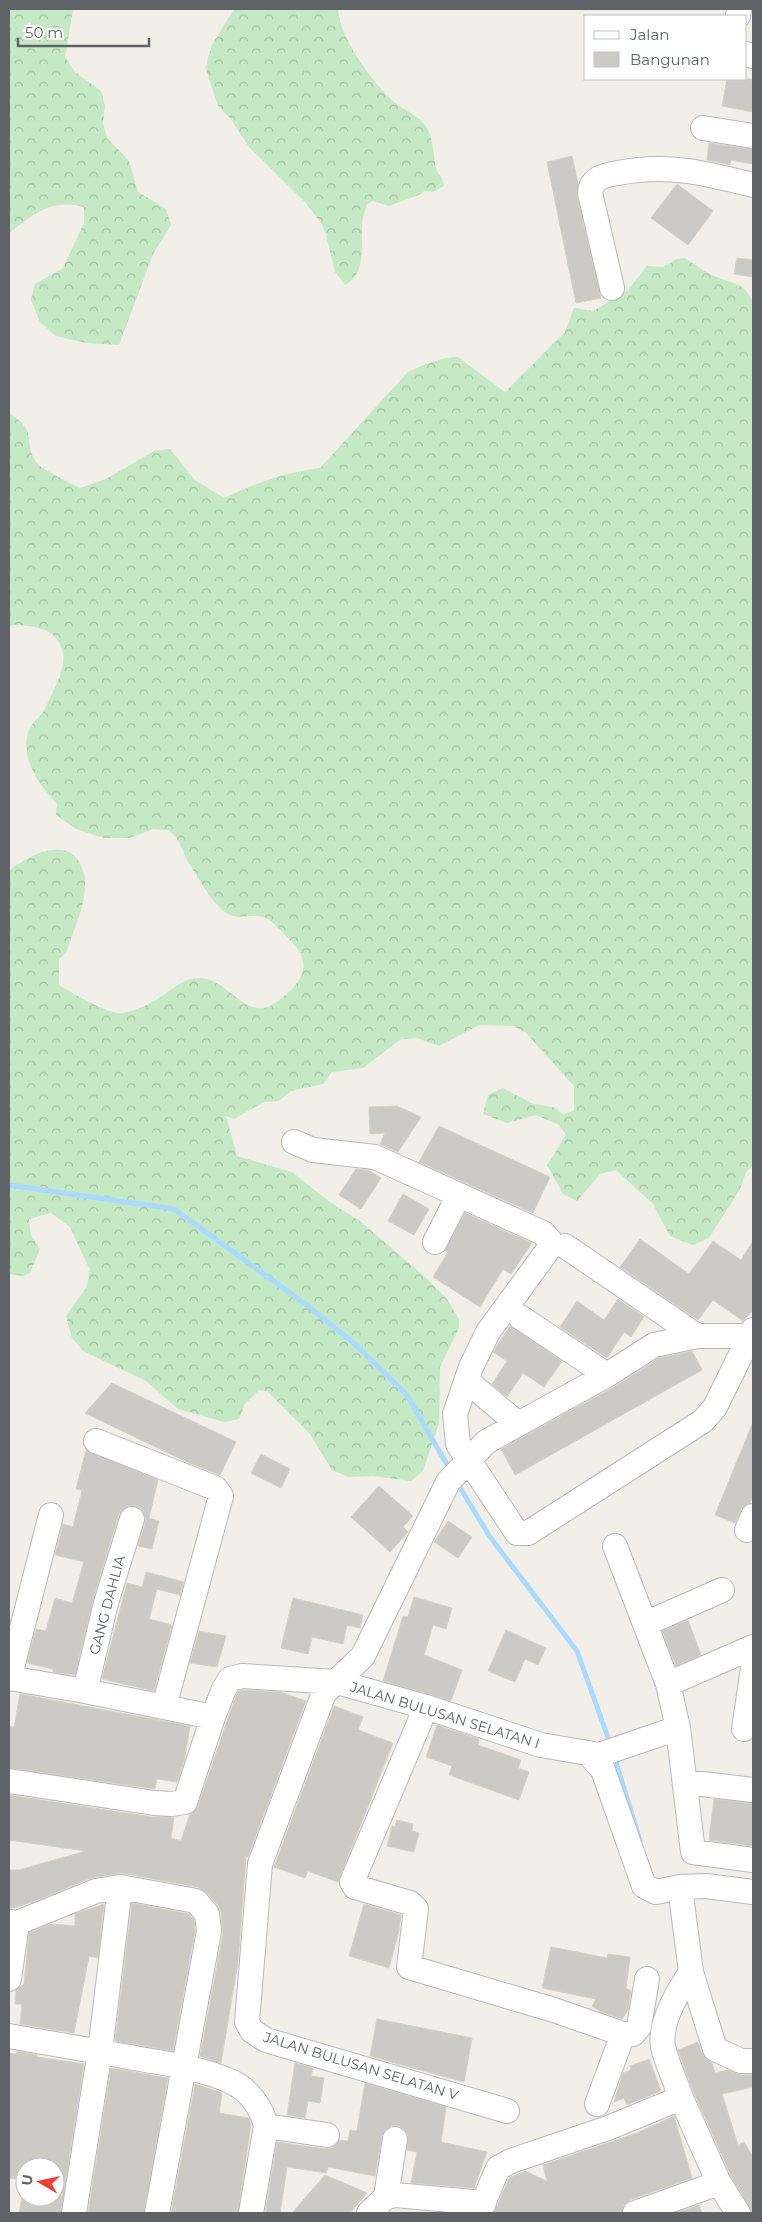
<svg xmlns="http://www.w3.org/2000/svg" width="762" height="2222" font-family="Montserrat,sans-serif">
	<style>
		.forest { fill: url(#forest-crowns) }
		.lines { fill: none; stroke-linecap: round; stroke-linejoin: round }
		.stream { stroke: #aadaff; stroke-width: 5 }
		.building { fill: #cccac5; stroke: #d6d1c6 }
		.minor-casing { stroke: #b5b8bc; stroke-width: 26 }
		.minor { stroke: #fff; stroke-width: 24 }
		.labels { text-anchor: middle; stroke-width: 4.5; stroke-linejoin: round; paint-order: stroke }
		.street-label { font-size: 14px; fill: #5f6368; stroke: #fff }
	</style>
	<defs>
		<pattern id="forest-crowns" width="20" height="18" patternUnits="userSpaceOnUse" patternTransform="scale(1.25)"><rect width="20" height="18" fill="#c5e8c5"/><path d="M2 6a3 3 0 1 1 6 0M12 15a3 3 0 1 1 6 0" fill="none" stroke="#a3c0a4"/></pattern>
	</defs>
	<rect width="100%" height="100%" fill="#f1efe8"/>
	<path class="forest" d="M9,9h64l-8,48 10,15 26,19 4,15 -2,17 4,15 22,23 9,31 28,17 5,16 -18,29 -34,91 -33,-2 -30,-7 -16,-14 -9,-22 4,-16 28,-16 21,-45v-16c-33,-9 -50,7 -75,26z
		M234,9h104c2,30 34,73 56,93 11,9 25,13 33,26 7,12 6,28 9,40 2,7 8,11 8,18l-11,6 -9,-1 -3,3 -32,12 -16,-5 -6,3c-2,7 -5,15 -5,23 -1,21 4,47 -17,58l-10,-13 -10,-41 -4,-8 -15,-20 -57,-56 -19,-29 -12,-12 -12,-37 1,-8 5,-16z
		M685,258c11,7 22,16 34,20 18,7 25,5 34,24v863l-7,7 -6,17 -31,49 -16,7 -23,-9 -17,-32 -37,-34 -16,4 -23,27 -14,-7 -16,-29 19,-30 -7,-10 -23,-10 -29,8 -24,-9 5,-19 15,-7 30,16 20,3 10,7 11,-3v-25l-49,-54 -12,-6 -34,-1 -40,21 -22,-8 -16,1 -38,29 -31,4 -9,12 -32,7 -12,10 -15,1 -30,17 -8,-3 11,40 55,16 39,31 29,18 65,56 22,22 12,20v9l-19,39 -1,56 -16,48 -12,10 -38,-5 -24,1 -17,-7 -22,-36 -43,-43 -8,-1 -14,14 -6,15 -15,3 -46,-13 -32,-28 -63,-30 -11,-13 -6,-22 20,-28 4,-18 -20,-43 -19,-14 -22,6 2,16 9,14 -10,24 -7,3 -14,-2v-403c18,-15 59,-37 72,-5 3,7 5,12 4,19 0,20 -10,41 -16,60l-3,8 -7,6v26c12,7 48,29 61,28 13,0 32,-10 42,-17 12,-8 22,-18 37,-18 26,0 41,33 64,30 10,-1 20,-11 28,-18 22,-23 12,-38 -8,-57 -5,-5 -11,-12 -17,-15 -16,-7 -29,7 -46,-10 -12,-12 -21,-29 -30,-43 -8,-13 -9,-26 -22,-35l-15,-1 -23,9h-26l-28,-9 -20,-14 1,-11c-17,-19 -34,-40 -30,-68 2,-11 8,-14 14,-21 5,-6 7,-14 11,-21 9,-20 20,-41 1,-59 -9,-8 -33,-12 -44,-9v-213c31,20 13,27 27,49 6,8 35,21 44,26l26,-9 48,-28 16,-2 25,31 29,18c32,-15 62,-26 96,-30l88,-96c15,-7 33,-15 50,-15l47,35 60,-60 9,-24 19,3 34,-20 20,-25 16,1 14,-8z"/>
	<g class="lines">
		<path class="stream" d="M9,1185l165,24 134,97 48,39 51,50 43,75
			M456,1481l34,56 87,114 34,95
			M614,1756l26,85"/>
	</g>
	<path class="building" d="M727,79h26v33l-31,-6z
		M709,143l44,6v15l-22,-4 -1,5 -23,-5z
		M572,156l6,27 -1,13 24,102 -25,5 -29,-141z
		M677,184l36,27 -25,34 -37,-27z
		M737,258l16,2v17l-19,-3z
		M397,1106l24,11 -23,35 -18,-8 5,-11 -15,1 -1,-27z
		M439,1126l111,51 -17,36 -114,-51z
		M356,1169l12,1 13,8 -20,31 -22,-14z
		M403,1194l26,15 -15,26 -26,-14z
		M465,1213l67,30 -21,31 -8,-5 -23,38 -47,-30 15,-25 -3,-2z
		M640,1239l49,35 24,-33 28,19 12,-19v69l-10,11 -30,-21 -15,20 -78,-53z
		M618,1299l26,18 -13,20 -7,-5 -17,26 -47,-31 17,-26 27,19z
		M510,1326l52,35 -18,26 -21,-14 -16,24 -15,-13 15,-23 -14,-9z
		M692,1351l10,19 -187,105 -14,-26 113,-62 45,-29z
		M112,1383l124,59 -16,33 -31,-12 -104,-50z
		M753,1422v73l-3,8 -9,7 -6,13 -20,-8z
		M86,1450l72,30 -9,38 10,3 -7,28 -14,-3 7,-23v-7l-3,-7 -6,-3h-8l-9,8 -26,86 -18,75 -22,-3v-3l-26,-6 9,-34 10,2 9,-33 17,5 12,-41 -29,-7 8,-31 10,3 9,-37 -6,-1z
		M261,1454l29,15 -9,19 -30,-15z
		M379,1486l34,30 -10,11 5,5 -18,20 -39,-35z
		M448,1521l24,16 -14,21 -24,-16z
		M146,1572l38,10 -4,13 -23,-6 -8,30 23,6 -18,66 -52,-12 25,-96 15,4z
		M414,1597l38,11 -6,21 -13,-4 -9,30 38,15 -11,31 -68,-20 20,-65 5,1z
		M293,1598l70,17 -3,13 -13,-3 -4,19 -31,-7 -4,17 -27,-6z
		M688,1620l13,35 -25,11 -14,-35z
		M506,1630l40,18 -8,17 -13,-6 -10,23 -27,-11z
		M199,1631l27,5 -9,31 -27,-4z
		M243,1690l37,2 26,9 -58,156h-2l-8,105 -17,101 -21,-7 23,-123 -2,-21 -3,-7 -12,-13 -8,-5 -77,-14 -30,5 -58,24 -24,7v-39h10l67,-19 -77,-11v-45l143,22h22l-3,21 10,3 9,-27 8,-8 38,-111 3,-4z
		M20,1694l170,32 -6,36 -7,20 -20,-3 -2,10 -146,-21v-42l5,1z
		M334,1706l29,11 -5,13 35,13 -55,139 -30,-11 -3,7 -31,-11z
		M437,1725l42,14 -1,6 43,15 -3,8 11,4 -10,28 -70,-25 3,-9 -26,-9z
		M714,1799l39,4v43l-44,-6z
		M397,1820l16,4 -1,7 7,2 -5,19 -27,-6 5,-20 3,1z
		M132,1903l57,11 5,6 1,11 -22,120 -58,-10z
		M104,1904l-6,54 -9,-2 -15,77 -54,-9 2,-20h-7l1,-14 8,-6 5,-51 21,-9 25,2v-12z
		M364,1904l37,11 -2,16 -10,37 -40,-12z
		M551,1947l56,11 1,-4 22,3 -4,31 5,3 -3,19 -6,9 -21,-7 -9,-6 4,-7 -54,-11z
		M377,2019l95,19 -8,44 -94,-26z
		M698,2042l4,11 10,10 3,10 13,-3 13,5h12v12l-31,7 16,51 6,-3 9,15v56l-22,-37 -37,-83 -16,-43z
		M17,2051l20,4v2l47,7 -23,149h-42l3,-16h33v-30h-30v14l-16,-3v-125l7,1z
		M649,2059l12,32 -34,14 -3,-7 -10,4 9,-29 8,-3 -1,-4z
		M295,2063l18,5 -2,8 13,2 -4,25 -12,-2 -3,17 -18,-3z
		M111,2068l57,10 -24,135h-56z
		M365,2083l81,24 -5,35 46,10 -13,36 -63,-5 6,-31 -10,-2 1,-15 -4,-6 -6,-3h-7l-6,4 -3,6 -7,40 -47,-9 -2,6 -39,-6 -7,46h-15l12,-71 48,7 7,-1 7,-8 9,1 2,-11 7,1z
		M195,2084l27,9 -3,20 30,5 2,6 -13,89h-67z
		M674,2116l18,62 -62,22 -6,5 -2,8h-128l15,-35 16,-7 22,10 -4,-16 94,-32z
		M325,2175l42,18 -17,20h-58z
		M699,2205l3,8h-27z"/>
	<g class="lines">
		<g class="minor-casing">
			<path id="minor" d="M738,16l1,-7
				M746,54l7,2
				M703,128l50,8
				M612,288l-22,-95c1,-15 15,-18 28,-20 49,-10 87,0 135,12
				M294,1142l19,8 62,7 168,76 8,9 -3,8 -60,82 -17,35 -16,47 3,30 59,89h11l175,-112 12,-14 35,-71
				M435,1242l24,-47
				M565,1246l132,90
				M520,1317l87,58
				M473,1386l45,38
				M96,1441l119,47 6,8 -57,211
				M747,1530l6,-14
				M615,1546l53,138
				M645,1624l77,-34
				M9,1678l76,13 128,26 11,-28 6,-10 12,-3 95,6 89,25 115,38 58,10 79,-27 -10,-44 85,-37
				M9,1679l42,-164
				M85,1691l21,-88 26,-84
				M426,1707l-74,175 3,5 55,16 6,6 -7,58 145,43 69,24h10l6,-7 8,-48
				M678,1728l15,124 60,8
				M744,1729l9,-61
				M588,1753l15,17 41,116 12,6 24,-5 11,85 24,77 26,12h12
				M9,1781l145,22 17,1 14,-2 28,-85
				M685,1782l68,8
				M680,1887l26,-1 47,6
				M9,1922l8,1 79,-32 24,-4 76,14 11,13 2,17 -52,282
				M9,1979l8,-56
				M9,2036c44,8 88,15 131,23 31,5 64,10 92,23 17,8 30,26 34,44l-15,87
				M681,2098l38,85 19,30
				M597,2104l26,-70
				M507,2111l-241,-71 -14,-9 -5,-9 13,-158 64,-171 39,-37 85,-174 38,-40 121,-67 47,-30 43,-9h53l3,-6
				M266,2126l61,9
				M386,2197l9,-58
				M74,2213l26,-162 20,-164
				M369,2213l17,-16 9,-2 89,8
				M479,2213l19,-45 13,-7 97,-33 73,-30c-5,-16 -14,-34 -18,-51 -4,-25 15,-56 28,-75
				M635,2213l84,-30"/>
		</g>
		<use href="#minor" class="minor"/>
	</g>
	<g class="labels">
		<g class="street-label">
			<text transform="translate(107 1605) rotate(-75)" y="5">GANG DAHLIA</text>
			<text transform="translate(445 1715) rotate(17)" y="5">JALAN BULUSAN SELATAN I</text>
			<text transform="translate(361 2066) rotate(17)" y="5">JALAN BULUSAN SELATAN V</text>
		</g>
	</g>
	<rect width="762" height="2222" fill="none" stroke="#5f6368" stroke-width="20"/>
	<rect x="584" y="15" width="162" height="65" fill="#ffffff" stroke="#bfc1c3"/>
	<rect x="594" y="31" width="25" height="8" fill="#ffffff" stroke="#bfc1c3"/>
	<text x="630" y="40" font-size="15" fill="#5f6368">Jalan</text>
	<rect x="594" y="52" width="25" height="15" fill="#cccac5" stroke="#bfc1c3"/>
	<text x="630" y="65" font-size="15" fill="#5f6368">Bangunan</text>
	<g transform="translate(40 2182) rotate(279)"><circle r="24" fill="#ffffff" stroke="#bfc1c3"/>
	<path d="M0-4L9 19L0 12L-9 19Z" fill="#ea4335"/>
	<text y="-8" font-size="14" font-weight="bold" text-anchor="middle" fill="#5f6368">U</text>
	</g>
	<path d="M18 38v8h131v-8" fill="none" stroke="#5f6368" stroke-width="2.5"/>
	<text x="25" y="38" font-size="15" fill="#5f6368" stroke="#ffffff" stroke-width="4" paint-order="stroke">50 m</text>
</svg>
